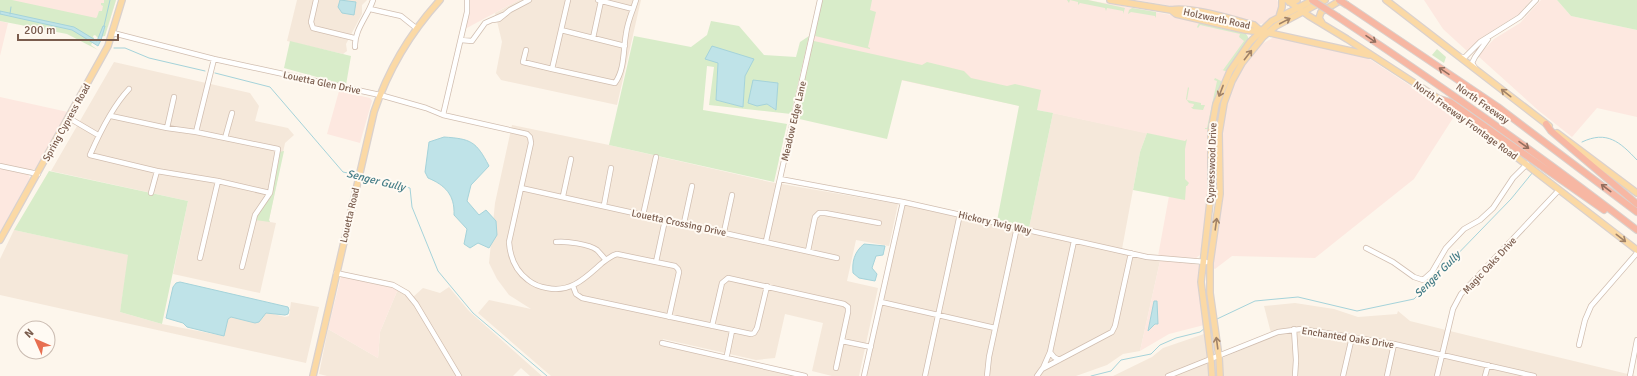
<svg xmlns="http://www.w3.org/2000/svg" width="1637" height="376" font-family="Signika,sans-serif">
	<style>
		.residential { fill: #f5e8da }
		.commercial { fill: #fde8e0 }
		.green { fill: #d8ecc9; fill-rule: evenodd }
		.water { fill: #bfe3e8; stroke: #a5d3da }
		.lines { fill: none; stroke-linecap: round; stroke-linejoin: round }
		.stream { stroke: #a5d3da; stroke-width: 1 }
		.minor-casing { stroke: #d1beb0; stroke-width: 6 }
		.major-casing { stroke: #dad1cd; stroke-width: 8 }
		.highway-casing { stroke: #dad1cd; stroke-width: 8 }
		.minor { stroke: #fff; stroke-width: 4.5 }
		.major { stroke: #fbd9a5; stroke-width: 5.5 }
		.highway { stroke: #f7b7a3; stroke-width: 6 }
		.highway-bridge-casing { stroke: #dad1cd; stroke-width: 8; stroke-linecap: butt }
		.highway-bridge { stroke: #f7b7a3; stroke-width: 6 }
		.oneway { stroke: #a18267 }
		.oneway2 { stroke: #936e5e }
		.labels { text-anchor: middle; stroke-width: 4; stroke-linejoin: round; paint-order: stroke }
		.street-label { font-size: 10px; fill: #7a5c4d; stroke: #fffaf3 }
		.water-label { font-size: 11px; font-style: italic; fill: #437c86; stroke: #fffaf3 }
	</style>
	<rect width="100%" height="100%" fill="#fdf6ec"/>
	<path class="residential" d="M297,0h70l-5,5v9l-16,30 1,7 -4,3 -56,-13z
		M519,0h122l-24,105 -116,-25 -5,-7 6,-31 -7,-29z
		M114,62l136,31 9,13 -4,15 33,7 6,7 -9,8 -16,77 1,2 6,1 -16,70 -87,-19 15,-73 -137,-30z
		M1053,113l94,20 -7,19 -18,97 -93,-21z
		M512,125l97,20 161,37 128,22 -9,42 -33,-6 -9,41 31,7 -19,88h-27l-20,-5 11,-48 -38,-9 -10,44 -19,2 -93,-21 -1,5 136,32h-247l-73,-63 11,-13 42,9 -22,-14 -12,-16 -8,-16 6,-60z
		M905,205l255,56 -20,90 -17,3 -16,11 -31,11h-210z
		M14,230l115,25 -9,57 42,12 62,12 4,-17 3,-2 24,6 4,-1 7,-10 19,5 4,-1 2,-14 28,5 -13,56 -306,-68v-36z
		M449,287l20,24 73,65h-12l-9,-8 -8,8h-52l-48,-79 10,-9 17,5z
		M398,289l12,8 47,79h-130l-8,-2 9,-45 50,29 2,-26z
		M1295,303l39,6 24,8 39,-3 1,-3 12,10 44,11 182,44h-414v-18l50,-21 -8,-31z
		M1204,334l6,42h-97l39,-19 11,-9z"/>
	<path class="commercial" d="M0,0h116l-8,27z
		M470,0h49l-54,29z
		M821,0h267l84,15 75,20 1,6 -20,30 -14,35 -7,113 -7,36 -4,3 -38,-2 11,-60 -8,-55 -3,-5 -350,-76z
		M1136,0h141l3,6 -4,10 -10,7 -6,1 -57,-13z
		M1424,0h107l-12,14 -38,24 -14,13 -24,-22z
		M1541,0h16l14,16 66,14v87l-40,-9 -25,29 -33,-26 -61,-55 16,-17 26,-16z
		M0,21l8,2 -8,33z
		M1274,37l91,19 90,59 -41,64 -99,79 -83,-2 -17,13 -4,-2 11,-69 1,-33 -1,-31 3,-26 10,-25 10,-18 17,-21z
		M339,91l31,7 2,3 -12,42 -33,-9z
		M0,97l68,15 -33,57 -5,1 -30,-6z
		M0,167l28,7 2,4 -30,54z
		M1160,261h20l19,4v25l5,35 -35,9 -29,17z
		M341,276l57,13 -18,43 -2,26 -50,-29z"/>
	<path class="green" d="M0,0h12l84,18 1,-1 2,-6h3l1,-5 -2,-1v-2h3v-3h12l-11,36 -6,1 -1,1 -3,-3 -2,1 1,3 -3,6 7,5 -31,-16 -67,-13z
		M821,0h51l-2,10 6,2 -8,35 2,1v1l-55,-13z
		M1067,0h21l37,8 -2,6v-3l-16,-3 -1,3 -1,-3 -25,-5 -2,2v-3l-8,-2 -1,3z
		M1557,0h80v30l-66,-14z
		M1132,8l24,4v6l-1,-2 -24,-4 -3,2 1,-4z
		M711,21l28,5 25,29 32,2 4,-15 9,-6 -18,78 -82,-9 5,-38 -7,-1 -4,44 84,14 -13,58 -165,-37 25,-109 57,11 16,-12zM718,63l27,13 -2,31 -27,-7zM778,83l-3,27 -8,-6z
		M1199,23l47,11 2,3v4l-20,30h-3l-5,-2 3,1 21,-29 -5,-4 1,-3 -40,-9 -2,3 -1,-1z
		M290,41l61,15 -5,29 -62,-17z
		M814,41l108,24 5,-3 37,9 7,7 36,8 8,-2 26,6 -4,20 16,3 -24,115 -32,-7 22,-115 -117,-26 -15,59 -92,-21 17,-76z
		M1437,49l9,8 -2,6 -12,-8z
		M1215,78l6,3 1,3 -5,10 -8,35h-4v-1h2l10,-47 -3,-1z
		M1188,87l1,1 -2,12 14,3v2h4l-2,5 -10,-1 -2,-2h2l1,-3 -5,-1 -3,-4z
		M1147,133l38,8 2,-2 -2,10v30l4,4 -2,3h-1l-1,14 -52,-10 7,-38z
		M284,151l-15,69 1,2 -15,-2 17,-29 7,-31v-8z
		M49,171l139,30 -26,123 -42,-12 8,-57 -114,-25z"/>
	<path class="water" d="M340,0l16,2 -2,13 -12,-2 -4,-6z
		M0,11l74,16 23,14 6,-15h2l-4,14 -3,6 -26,-16 -72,-16z
		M712,46l42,13 -9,17 -2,31 -27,-7 2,-37 -13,-4z
		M753,80l25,3 -2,27 -9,-6 -10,2 -9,-3z
		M444,137c27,2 32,4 45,29l-18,19 -4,16 12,14 7,-5 10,11 1,14 -8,13 -11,-5 -8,5 -6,-4 3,-15 -13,-14c1,-20 -9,-30 -26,-37l-3,-6 4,-30z
		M864,244l21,2 -2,9 -7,1 -4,12 5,6 -2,7 -16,-3 -6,-5c-1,-11 1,-21 11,-29z
		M180,282l108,25 1,3 -1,4 -3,1 -19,-2 -7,9 -4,1 -24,-6 -3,2 -4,17 -37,-9 -4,-4 -17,-5 7,-31 3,-4z
		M1154,301h3l1,23h-3l-7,7z"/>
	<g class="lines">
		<path class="stream" d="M10,14l1,-7
			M104,26l6,-26
			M114,48h11l24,10 56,13
			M215,73l55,14 73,85 14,3
			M1582,142c25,-12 38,0 55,18
			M362,177l48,11 2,19 26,64 35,42 74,63
			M1217,319l38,-18 43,-4 59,14 57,-12 97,-100 22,-27
			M1091,376l20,-5 10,-11 30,-6 9,-9 16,-7 24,-6 5,-4"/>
		<g class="minor-casing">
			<path id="minor" d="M316,0l-5,22 2,6 41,10
				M568,0l-16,69 63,14c10,-14 8,-33 11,-49 1,-9 4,-17 7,-25
				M598,0l35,9 3,-9
				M370,9l31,7 15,12
				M493,20l6,-1 11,-9 19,-10
				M561,30l64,16
				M113,33l101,26 166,36 46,13 17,7 84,19 3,3 1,6 -22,99c1,15 7,29 19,38 5,4 12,7 19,8 24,5 38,-10 54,-24 5,-4 9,-8 16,-10l58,12 3,3 1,3 -10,45
				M593,38l8,-37
				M461,40l11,1 13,-18 18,-8
				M355,47c-1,-17 13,-31 18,-47
				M526,50l-3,12 29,7
				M1460,57h5l15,-15 40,-25 16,-17
				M1475,68l-3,-5 3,-6 13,-18
				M129,89c-17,18 -29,43 -39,66l67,16 61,10 52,12
				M443,115l24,-103v-12
				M111,116l56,12 29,4 82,17 -8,44 -15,22 -13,52
				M69,118l29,17
				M167,128l7,-31
				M196,132l18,-73
				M225,138l7,-25
				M0,166l38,8
				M780,179l123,23 244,55 59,5
				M521,188l316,70
				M151,193l6,-22
				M563,196l8,-37
				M604,205l7,-37
				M643,215l13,-58
				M684,223l8,-37
				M724,232l8,-37
				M766,241l54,-241
				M556,242c10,-1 33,2 41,8 3,3 6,7 9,10
				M1366,248l27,14 21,15 9,3 9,-8 14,-24 18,-19 16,-9 13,-12 20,-30 14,-14
				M808,251l7,-34 4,-4h6l54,10
				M200,258l18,-77
				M656,262l9,-42
				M336,273l57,12 14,8 9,11 43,72
				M573,286l3,8 6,4 169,36 3,-1 3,-5 10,-42
				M881,302l114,26
				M712,326l10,-43 6,-5 116,26 4,3v5l-12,56
				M1294,329l2,31 -1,16
				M842,341l29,6
				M662,343l143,33
				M1579,345l6,-25 6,-14 46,-53
				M1050,352l4,5 5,3
				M727,355l5,-24
				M1043,368l7,-16 24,-111
				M864,376l39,-174
				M925,376l35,-162
				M987,376l2,-19 28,-130
				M1037,376l5,-7 70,-37 3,-6 16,-73
				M1168,376l110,-44 23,-3 93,15 140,32
				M1343,376l9,-39
				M1387,376l7,-32
				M1437,376l16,-67 8,-15 98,-104
				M1485,376l3,-11
				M1630,376l7,-36"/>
		</g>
		<g class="major-casing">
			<path id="major" d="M1110,0l61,10c19,-4 63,10 83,15l7,6
				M1287,0l22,16 38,23 106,69 184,142
				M1386,0l163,126
				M1289,2l8,-2
				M1171,10l5,4 69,16 8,1h8l108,24
				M1279,17l3,-10v-7
				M1322,23l-3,-5 2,-6 20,-12
				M1557,133l80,60
				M0,240l108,-194 14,-46
				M313,376l61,-264c14,-42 36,-79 66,-112
				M1212,376l-1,-16 -10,-78 10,-89v-61l5,-28 14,-33 20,-29 22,-21 41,-21
				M1220,376l-1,-19 -9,-64v-30l10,-69 -1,-61 5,-30 8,-22 10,-18 21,-26 13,-11 49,-26"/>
		</g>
		<g class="highway-casing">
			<path id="highway" d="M1347,5l151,102 139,105
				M1338,17c102,68 202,138 299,213
				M1440,99l10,3 154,108
				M1546,124l5,7 86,73"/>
		</g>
		<use href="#minor" class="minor"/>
		<use href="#major" class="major"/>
		<use href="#highway" class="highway"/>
		<g class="highway-bridge-casing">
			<path id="highway-bridge" d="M1312,0l26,17
				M1339,0l8,5"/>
		</g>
		<use href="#highway-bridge" class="highway-bridge"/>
	</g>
	<defs><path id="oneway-shaft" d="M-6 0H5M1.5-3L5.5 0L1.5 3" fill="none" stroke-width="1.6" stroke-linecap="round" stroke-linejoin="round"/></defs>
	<g class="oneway">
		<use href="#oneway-shaft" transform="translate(1285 21) rotate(-28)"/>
		<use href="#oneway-shaft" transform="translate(1248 55) rotate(-52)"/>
		<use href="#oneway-shaft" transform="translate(1221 91) rotate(111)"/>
		<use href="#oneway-shaft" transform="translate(1506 93) rotate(-142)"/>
		<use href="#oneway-shaft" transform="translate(1216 224) rotate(-82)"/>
		<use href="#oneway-shaft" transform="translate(1621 238) rotate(38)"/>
		<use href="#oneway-shaft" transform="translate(1217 343) rotate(-98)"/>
	</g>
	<g class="oneway2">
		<use href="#oneway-shaft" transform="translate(1371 39) rotate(34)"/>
		<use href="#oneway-shaft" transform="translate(1444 71) rotate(-146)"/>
		<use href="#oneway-shaft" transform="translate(1524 145) rotate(35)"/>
		<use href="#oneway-shaft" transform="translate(1606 188) rotate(-143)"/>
	</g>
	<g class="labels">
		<g class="street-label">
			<text transform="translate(1217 18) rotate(12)" y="4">Holzwarth Road</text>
			<text transform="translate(322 82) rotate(12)" y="4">Louetta Glen Drive</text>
			<text transform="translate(1483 103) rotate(35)" y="4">North Freeway</text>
			<text transform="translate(1466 120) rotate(36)" y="4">North Freeway Frontage Road</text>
			<text transform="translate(793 121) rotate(-77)" y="4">Meadow Edge Lane</text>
			<text transform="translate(66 122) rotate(-61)" y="4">Spring Cypress Road</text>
			<text transform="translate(1211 163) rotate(-88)" y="4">Cypresswood Drive</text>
			<text transform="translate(349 215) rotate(-77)" y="4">Louetta Road</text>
			<text transform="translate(679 222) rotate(12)" y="4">Louetta Crossing Drive</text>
			<text transform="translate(995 222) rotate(13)" y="4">Hickory Twig Way</text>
			<text transform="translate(1489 265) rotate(-47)" y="4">Magic Oaks Drive</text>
			<text transform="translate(1348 337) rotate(9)" y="4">Enchanted Oaks Drive</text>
		</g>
		<g class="water-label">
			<text transform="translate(376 180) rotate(14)" y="4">Senger Gully</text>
			<text transform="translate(1437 274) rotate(-45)" y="4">Senger Gully</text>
		</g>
	</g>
	<g transform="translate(36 340) rotate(315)"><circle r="19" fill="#fffaf3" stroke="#cabbb1"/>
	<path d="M0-3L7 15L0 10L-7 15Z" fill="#e76f51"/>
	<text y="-6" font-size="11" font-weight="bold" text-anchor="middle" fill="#7a5c4d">N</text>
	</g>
	<path d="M18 34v6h100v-6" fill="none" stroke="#7a5c4d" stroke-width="2"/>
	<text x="24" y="34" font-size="12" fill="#7a5c4d" stroke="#fffaf3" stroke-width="3" paint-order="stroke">200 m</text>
</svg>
